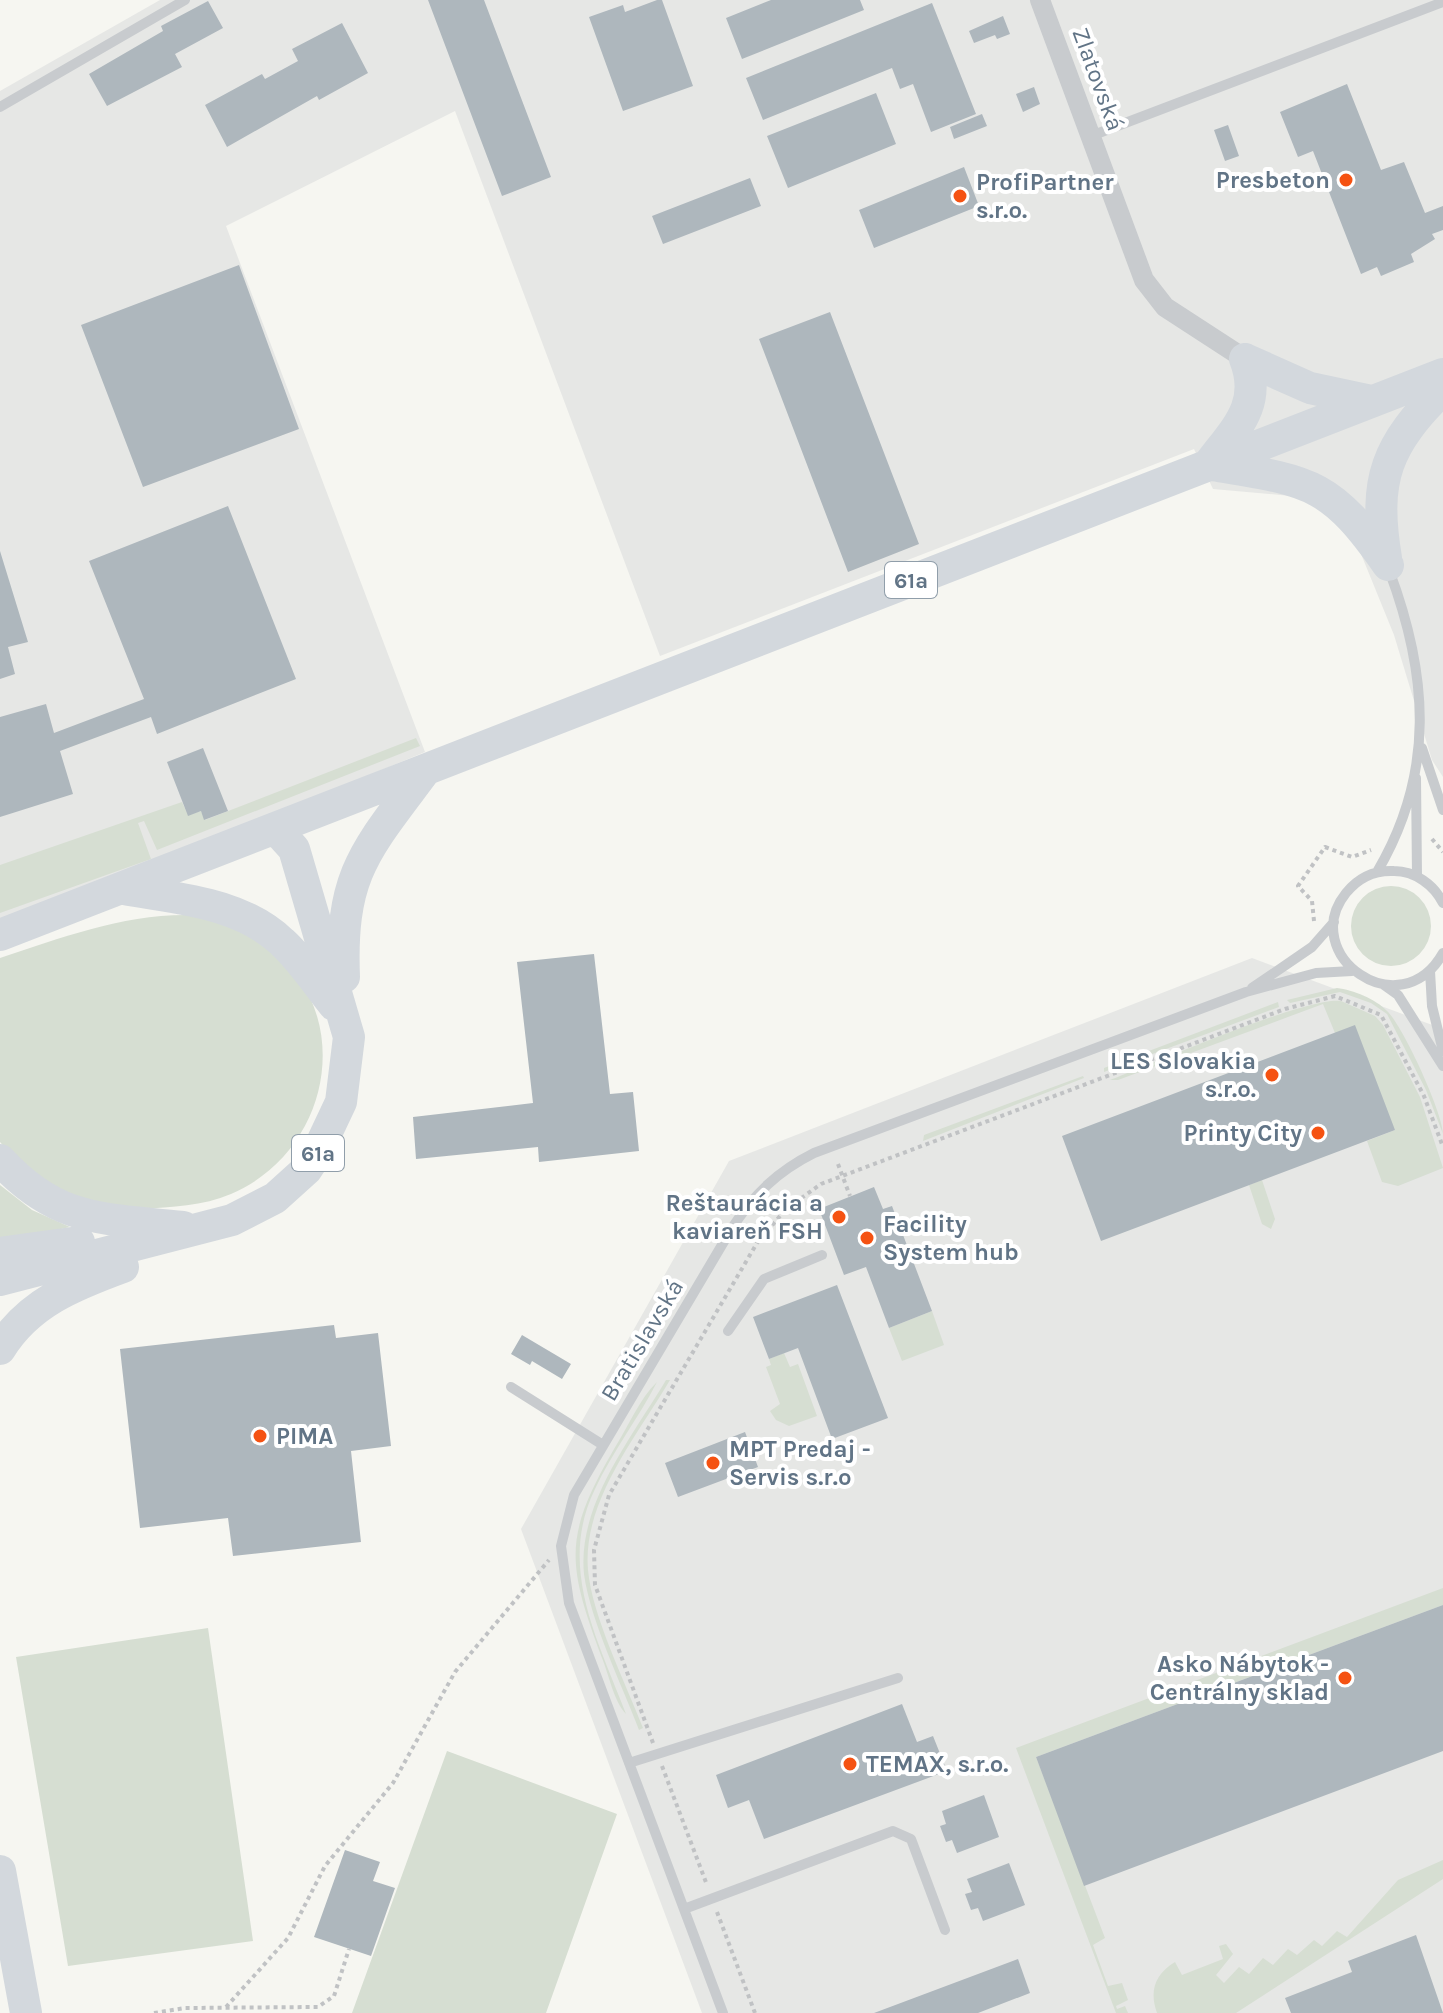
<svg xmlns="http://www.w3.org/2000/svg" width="1443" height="2013" font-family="Karla,sans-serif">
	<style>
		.built { fill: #e6e7e5 }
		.green { fill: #d6ded2 }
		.building { fill: #aeb7bd }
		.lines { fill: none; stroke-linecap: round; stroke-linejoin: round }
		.path { stroke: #c0c2c4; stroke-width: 4; stroke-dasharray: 4 4; stroke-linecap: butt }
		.service { stroke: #c8cbce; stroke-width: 10 }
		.minor { stroke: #c8cbce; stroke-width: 20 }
		.primary { stroke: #d3d8dd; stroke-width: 32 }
		.poi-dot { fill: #f55212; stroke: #fff; stroke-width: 3 }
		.labels { text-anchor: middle; stroke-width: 8; stroke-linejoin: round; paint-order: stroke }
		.shield { fill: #fff; stroke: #909eaa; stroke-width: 2 }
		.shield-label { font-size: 22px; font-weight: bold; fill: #617486 }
		.street-label { font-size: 24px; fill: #617486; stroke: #fff }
		.poi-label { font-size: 24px; font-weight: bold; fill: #617486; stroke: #fff; text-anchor: end }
	</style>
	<rect width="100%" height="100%" fill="#f6f6f1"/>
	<path class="built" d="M160,0h1283v777l-11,-17 -38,-125 -48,-118 -44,-20 -89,-8 -19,-40 -534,207 -205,-545 -229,115 199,526 -235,97 -190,70v-828z
		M1252,958l191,71v984h-741l-181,-484 208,-368z"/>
	<path class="green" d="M416,738l4,8 -263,104 -13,-29 -6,2 13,36 -151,54v-48l182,-63 6,13 13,-4 4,9z
		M1351 926a40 40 0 1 1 80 0a40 40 0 1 1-80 0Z
		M189,915c22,5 49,12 68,24 102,63 79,210 -26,255 -28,12 -60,13 -89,15 -20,1 -41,0 -61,-4 -14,-4 -71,-50 -81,-63v-184c61,-20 123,-44 189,-43z
		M1337,988c16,2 39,11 50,23 16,15 56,102 56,123l-17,-44 -39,-76 -16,-11 -31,-11 -50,11 -3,-3z
		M1341,1001l34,15 8,9 37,72 23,71 -45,18 -16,-4 -15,-41 28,-11 -60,-97 -12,-29 -205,76h-8c40,-15 199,-85 231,-79z
		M1278,1002l1,5 -175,65v-4z
		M1083,1076l1,2 -161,63 1,-6z
		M1262,1180l13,39 -4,10 -9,-5 -13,-39z
		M0,1185l32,25 38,17 -70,16z
		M932,1311l12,34 -42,16 -13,-33z
		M784,1353l6,14 8,-3 19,52 -28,10 -13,-6 -6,-9 10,-7 -14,-37 5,-2 -2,-6z
		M666,1380h4c-33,56 -88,122 -82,190 4,46 38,114 55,158l-4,2c-17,-45 -49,-110 -55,-156 -7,-70 49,-138 82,-194z
		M657,1382c-19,37 -45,70 -62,107 -38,78 3,151 31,225 -12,-12 -17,-39 -24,-56 -36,-97 -39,-122 15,-214 12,-19 23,-46 40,-62z
		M1443,1588v17l-407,152 69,181 -12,7 15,41 14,-3 6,17 -12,6 1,3 8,-3 3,7h-12l-100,-265z
		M208,1628l45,313 -185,25 -52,-309z
		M447,1751l170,63 -71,199h-194z
		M1443,1860v19l-207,134h-79c-8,-22 -2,-39 18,-51l7,13 41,-16 -4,-13 7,-2 7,10 -17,21 8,8 15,-16 10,7 14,-16 10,7 15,-16 9,6 17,-15 8,6 15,-15 10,6 51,-57z"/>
	<path class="building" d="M428,0h56l67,177 -49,19z
		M657,0h5l31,86 -70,25 -34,-94 34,-12 2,7z
		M771,0h89l4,10 -122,49 -16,-41z
		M208,1l15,27 -48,26 7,13 -75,39 -18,-32 74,-43 -2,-5z
		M932,3l44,111 -45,18 -18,-48 -13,5 -8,-21 -129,52 -17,-42z
		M1003,16l7,18 -13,5 -2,-4 -21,8 -5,-12z
		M342,23l26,50 -49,27 -2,-4 -90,51 -22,-42 57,-31 3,5 33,-18 -6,-12z
		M1347,84l34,86 23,-8 21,51 18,-7v24l-11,4 3,5 -24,15 3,8 -33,14 -4,-9 -16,7 -48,-123 -15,6 -18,-45z
		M1034,87l6,17 -17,8 -7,-18z
		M876,93l20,51 -108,44 -21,-52z
		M982,114l5,12 -33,13 -4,-12z
		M1228,125l11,31 -14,5 -11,-31z
		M964,167l15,39 -105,42 -15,-38z
		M750,178l11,28 -98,38 -11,-28z
		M239,265l60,164 -156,58 -62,-162z
		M830,312l89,232 -71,28 -89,-233z
		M228,506l68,173 -139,55 -6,-17 -91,34 13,43 -73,23v-100l46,-13 8,29 90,-34 -55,-138z
		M0,551l28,91 -20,5 7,27 -15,5z
		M203,748l25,63 -24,9 -3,-9 -13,5 -21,-54z
		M594,954l16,140 23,-2 6,59 -100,11 -1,-15 -122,12 -3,-42 120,-14 -16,-141z
		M1355,1025l40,105 -294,111 -39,-105z
		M874,1187l9,22 9,-3 40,105 -43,17 -23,-61 -22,8 -25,-66z
		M837,1285l51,133 -56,21 -34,-91 -29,11 -16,-42z
		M334,1325l2,13 42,-5 13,113 -40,5 10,91 -128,14 -5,-38 -88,10 -20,-179z
		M522,1335l49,29 -9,15 -30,-18 -2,4 -19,-11z
		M745,1432l13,35 -80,30 -13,-34z
		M1443,1605v146l-359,135 -48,-129z
		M902,1704l15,38 16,-6 14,35 -183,68 -15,-39 -21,8 -12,-33z
		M984,1795l15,42 -42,16 -5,-13 -6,2 -6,-16 6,-2 -4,-13z
		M345,1850l35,12 -7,19 22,7 -24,68 -57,-19z
		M1009,1863l16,42 -42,16 -5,-13 -7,2 -6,-16 7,-2 -5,-13z
		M1416,1935l27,78h-152l-6,-15 67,-26 -4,-11z
		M1018,1959l12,34 -52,20h-104z"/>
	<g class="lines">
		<path class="path" d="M1432,839l11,13
			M1314,921l-2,-20 -14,-15 27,-39 27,10 19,-7
			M838,1164l12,32
			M653,1743l-58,-158 -1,-35 15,-55 148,-252 29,-34 35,-25 464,-175 50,-13 46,19 43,81 19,51
			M662,1766l45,119
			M717,1912l38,101
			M226,2007l62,-69 37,-72 68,-83 62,-111 94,-112
			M154,2013l31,-5 133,-1 16,-11 15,-47"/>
		<path class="service" d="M0,107l185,-107
			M1091,136l352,-134
			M1422,748l21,62
			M1416,778l1,98
			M1377,872c59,-100 51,-198 12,-302
			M1443,903c-9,-18 -28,-32 -49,-32 -20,-1 -36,7 -48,22 -49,61 54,136 97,60
			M1430,971l2,35 11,45
			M1384,985l14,10 45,71
			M1252,988l60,-41 22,-25
			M728,1331l36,-52 58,-24
			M511,1387l92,58
			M629,1763l269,-85
			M684,1909l209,-78 18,8 34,91
			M723,2013l-154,-410 -8,-57 13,-51 158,-267c22,-34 46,-57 82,-75l432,-161 70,-19 36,-2"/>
		<path class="minor" d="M1040,0l104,280 21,27 80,52"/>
		<path class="primary" d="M1245,359l65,29 61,13
			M1209,464c26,-35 54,-59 36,-105
			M1212,465c97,16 118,16 176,100
			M1386,558c-13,-79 0,-113 57,-169
			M124,889c54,10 116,13 158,53 20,18 35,42 52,63
			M0,935l1443,-561
			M344,977c-4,-103 21,-126 80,-205
			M0,1160c58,63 103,58 183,67
			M0,1253l79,-11
			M0,1280l232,-60 43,-22 31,-28 10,-15 25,-53 8,-65 -55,-188 -19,-21
			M0,1349c28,-46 74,-64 123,-82
			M0,1871l26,142"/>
	</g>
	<g class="poi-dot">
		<circle cx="1346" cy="180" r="8"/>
		<circle cx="960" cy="196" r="8"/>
		<circle cx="1272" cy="1075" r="8"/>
		<circle cx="1318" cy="1133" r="8"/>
		<circle cx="839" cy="1217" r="8"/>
		<circle cx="867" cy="1238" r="8"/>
		<circle cx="260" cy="1436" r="8"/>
		<circle cx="713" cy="1463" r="8"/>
		<circle cx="1345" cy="1678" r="8"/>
		<circle cx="850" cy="1764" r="8"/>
	</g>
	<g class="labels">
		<g class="shield">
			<rect x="885" y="562" width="52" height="36" rx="6"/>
			<rect x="292" y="1135" width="52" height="36" rx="6"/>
		</g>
		<g class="shield-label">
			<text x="911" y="588">61a</text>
			<text x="318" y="1161">61a</text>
		</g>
		<g class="street-label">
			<text transform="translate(1098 79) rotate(70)" y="8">Zlatovská</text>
			<text transform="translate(642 1340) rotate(-59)" y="8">Bratislavská</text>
		</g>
		<g class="poi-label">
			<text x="1330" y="188">Presbeton</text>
			<text x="976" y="190" text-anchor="start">ProfiPartner<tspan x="976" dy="28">s.r.o.</tspan></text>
			<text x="1256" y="1069">LES Slovakia<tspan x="1256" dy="28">s.r.o.</tspan></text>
			<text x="1302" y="1141">Printy City</text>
			<text x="823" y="1211">Reštaurácia a<tspan x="823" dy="28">kaviareň FSH</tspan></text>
			<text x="883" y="1232" text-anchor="start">Facility<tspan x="883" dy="28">System hub</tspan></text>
			<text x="276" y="1444" text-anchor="start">PIMA</text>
			<text x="729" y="1457" text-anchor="start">MPT Predaj -<tspan x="729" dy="28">Servis s.r.o</tspan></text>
			<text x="1329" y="1672">Asko Nábytok -<tspan x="1329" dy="28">Centrálny sklad</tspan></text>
			<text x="866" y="1772" text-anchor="start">TEMAX, s.r.o.</text>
		</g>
	</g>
</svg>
